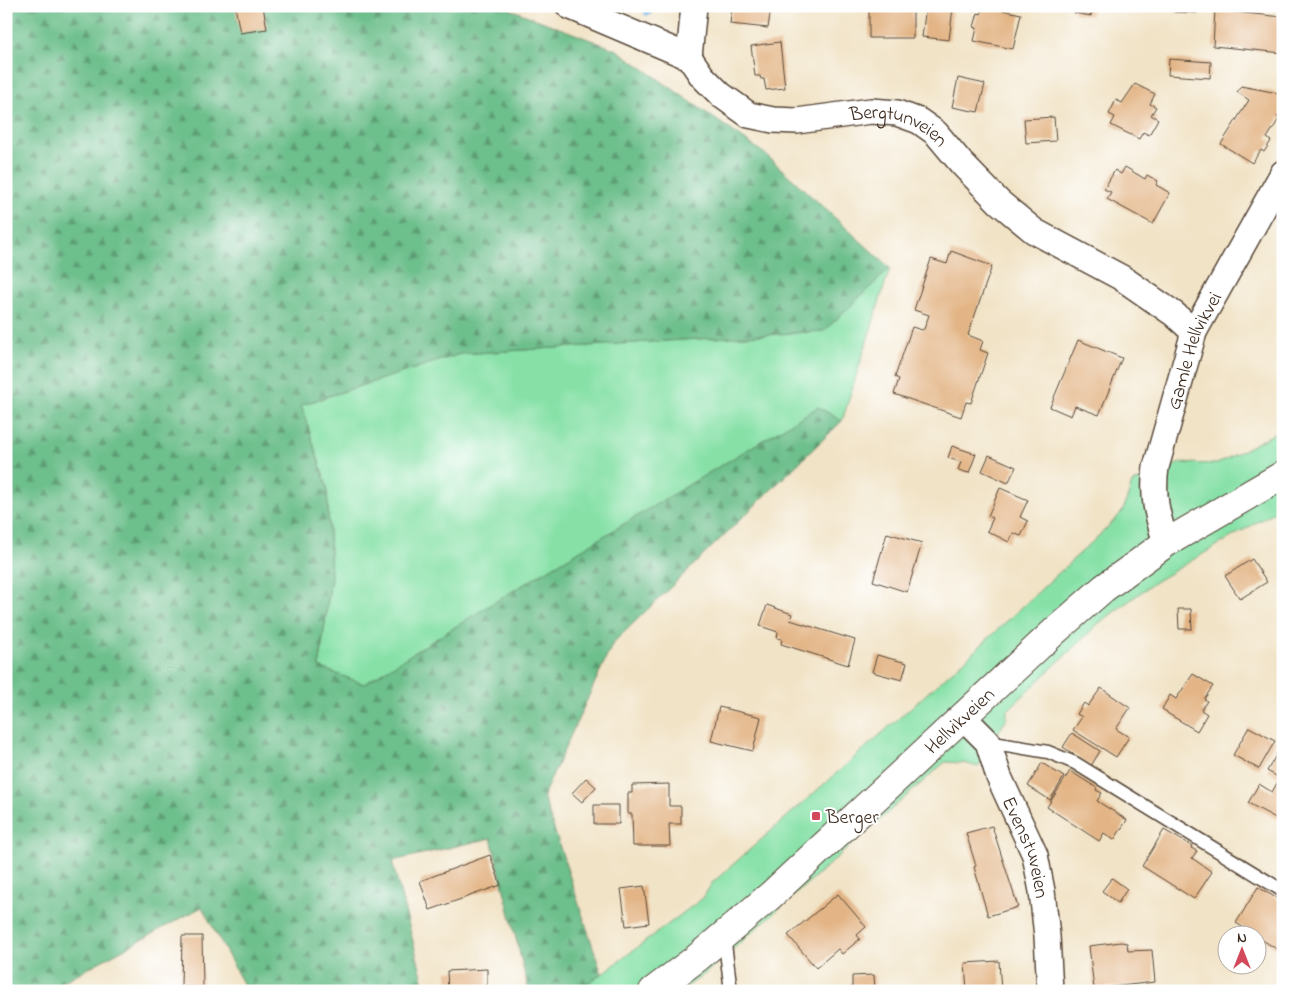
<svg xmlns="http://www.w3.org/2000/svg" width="1289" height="997" font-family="'Indie Flower',sans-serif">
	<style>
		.grass { fill: #87e1a7; stroke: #618662 }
		.forest { fill: url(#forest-firs); stroke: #547455 }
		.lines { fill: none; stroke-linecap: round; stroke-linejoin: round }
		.stream { stroke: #69b0e0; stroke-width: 8 }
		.building { fill: #e3b586 }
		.lane-casing { stroke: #564637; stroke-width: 15 }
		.street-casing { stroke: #564637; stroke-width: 28 }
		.secondary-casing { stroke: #564637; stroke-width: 30 }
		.lane { stroke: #fff; stroke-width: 12 }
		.street { stroke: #fff; stroke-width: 25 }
		.secondary { stroke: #fff; stroke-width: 28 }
		.poi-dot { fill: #d1495b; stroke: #fff; stroke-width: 2 }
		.labels { text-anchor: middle; stroke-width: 4; stroke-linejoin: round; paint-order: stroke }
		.street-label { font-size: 20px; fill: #3b2a1e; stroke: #fff }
		.poi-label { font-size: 20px; fill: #3b2a1e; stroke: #fff; text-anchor: start }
	</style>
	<defs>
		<pattern id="forest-firs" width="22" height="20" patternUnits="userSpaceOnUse" patternTransform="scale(1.25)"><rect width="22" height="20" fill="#6dbf8c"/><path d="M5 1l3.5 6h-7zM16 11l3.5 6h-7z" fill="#5b9b72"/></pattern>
	</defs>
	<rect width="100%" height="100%" fill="#fff"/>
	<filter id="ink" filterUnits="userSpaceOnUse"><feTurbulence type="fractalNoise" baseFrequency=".02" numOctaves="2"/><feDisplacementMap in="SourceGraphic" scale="10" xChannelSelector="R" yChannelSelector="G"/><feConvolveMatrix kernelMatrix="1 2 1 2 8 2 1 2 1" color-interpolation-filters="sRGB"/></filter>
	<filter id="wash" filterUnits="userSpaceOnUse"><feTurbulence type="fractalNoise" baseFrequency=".0096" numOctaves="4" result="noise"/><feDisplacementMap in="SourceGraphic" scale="20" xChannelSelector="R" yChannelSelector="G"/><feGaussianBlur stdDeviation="1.12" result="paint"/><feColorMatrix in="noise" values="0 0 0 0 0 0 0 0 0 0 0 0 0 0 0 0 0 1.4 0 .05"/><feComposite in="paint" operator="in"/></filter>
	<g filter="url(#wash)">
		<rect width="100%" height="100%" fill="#f1e3c6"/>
		<path class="grass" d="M890,268l-48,153 -24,-14 -320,193 -134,84 -45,-16 12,-91 -4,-90 -26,-82 159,-51 364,-23z
			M1283,429v78l-128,75 -56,41 -92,88v7l-29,49 -14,-4 -19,-1 -239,211 -25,18h-106l27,-17 101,-76 9,-15 254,-224 139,-129 18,-19 9,-28 48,-20 37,1z"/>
		<path class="forest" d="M6,6h496l115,44 148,104 125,114 -66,63 -364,23 -159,51 26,82 4,90 -12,90 45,17 134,-84 320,-193 24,14 -229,222 -70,153 59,178 -27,17h-46l-38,-153 -99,23 34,130h-179l-45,-84 -140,75v9h-56z"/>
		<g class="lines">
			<path class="stream" d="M647,6l1,6"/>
		</g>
		<g id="blocks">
			<path class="building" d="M235,6h28l4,23 -27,4z
				M732,6h62l-1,5 -22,-3 -3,20 -38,-4z
				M869,6h44v32h-44z
				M926,6l27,2 -4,32 -27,-3z
				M983,6l38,8 -8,35 -39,-8 3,-13 -3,-1 4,-14 3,1z
				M1075,6h18l-2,10 -17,-3z
				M1174,6h24l-1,7 -23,-1z
				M1215,10l68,7v36l-70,-7z
				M780,42l5,46 -19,2 -2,-11h-3l-1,-3h-5l-4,-30z
				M1169,59l42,3 -1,16 -42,-3z
				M958,78l27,6 -7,28 -26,-5z
				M1135,84l20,10 -5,10 6,3 -5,8 7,4 -9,16 -6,-3 -4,7 -28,-14 4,-8 -6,-3 7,-14 6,3z
				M1241,86l42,8v26l-6,-4 2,3 -12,19 4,3 -7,11 -3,-2 -9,13 -31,-19 28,-44 -12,-8z
				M1054,117l2,24 -30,2 -2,-24z
				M1125,167l20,12 2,-4 11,6 -2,4 14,8 -17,31 -46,-25 4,-7 -7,-3 11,-19 6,4z
				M951,251l41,15 -24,69 15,6 -3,9 8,3 -17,50 -5,-1 -5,15 -67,-23 5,-15 -4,-2 17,-50 10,3 2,-1 5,-14 -15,-5 17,-51 16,5z
				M1078,340l44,18 -23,57 -24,-9 -4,10 -21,-9z
				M952,446l24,8 -7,19 -11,-3 3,-8 -13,-4z
				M989,455l27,12 -8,16 -26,-12z
				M1000,488l28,12 -8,17 8,4 -7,15 -8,-3 -4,9 -22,-11 6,-13 -5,-2z
				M887,533l35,10 -15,49 -34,-11z
				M1252,559l15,23 -27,17 -15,-23z
				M767,605l25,9 -2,6 65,20 -7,25 -67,-21 1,-5 -5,-1 1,-6 -18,-6z
				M1178,609h13l1,20h-13z
				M877,655l30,8 -5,17 -30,-8z
				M1193,674l20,12 -9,13 3,2 -6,9 6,4 -10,17 -30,-18v-1l-5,-3 8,-14 6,4z
				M1101,688l29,20 -14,21 13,8 -13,20 -43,-27 9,-13 -5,-3 7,-11 4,3z
				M719,707l42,10 -8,34 -42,-10z
				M1249,727l26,14 -16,28 -26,-14z
				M1072,733l28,18 -9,15 -28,-19z
				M1281,747l2,1v74l-35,-19 11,-19 13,8 8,-14 -13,-7z
				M1042,763l22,14 -14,23 -22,-14z
				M1070,771l27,17 -1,2 6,3 -5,8 30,19 -13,20 -10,-7 -5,8 -52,-34z
				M586,778l10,9 -14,15 -10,-9z
				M669,784v22h12v18h-12l1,22h-37l-1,-32h-4v-21h4v-8z
				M594,805h25v19h-25z
				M992,826l26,81 -30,9 -14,-49 2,-1 -10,-33z
				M1164,830l28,16 -1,2 6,3 -5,7 20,14 -18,27 -52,-33z
				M490,855l11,30 -71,25 -10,-29z
				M1112,878l15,11 -9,14 -16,-12z
				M644,886l5,37 -23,3 -5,-37z
				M1258,887l25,15v51l-27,-17v-2h-2l-18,-11z
				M838,894l28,33 -9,8 3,4 -18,15 -4,-5 -22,19 -28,-33z
				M182,936h20l1,51h-22z
				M1121,942l6,1 1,8 24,-1 3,32 -61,7 -5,-43z
				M999,961l2,30h-34l-2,-28z
				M487,969v22h-39l-1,-20z
				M874,975l1,16h-23v-15z"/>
		</g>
	</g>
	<g filter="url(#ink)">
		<use href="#blocks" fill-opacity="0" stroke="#564637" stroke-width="1"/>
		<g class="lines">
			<g class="lane-casing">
				<path id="lane" d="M988,742l60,10 27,11 208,128
					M724,936l7,55"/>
			</g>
			<g class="street-casing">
				<g id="street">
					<path id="s1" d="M569,6l120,51 13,19 19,19 28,20 24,5 24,1 74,-10 26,2 22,8 17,12 26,31 37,38 35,29 88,47 52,36 20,18"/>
					<path d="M689,57l5,-51"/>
					<path id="s2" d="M1166,543c-9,-29 -14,-46 -10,-76l38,-135 89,-159"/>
					<path id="s3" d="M963,717l25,25 11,35 36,78 7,36 5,45 3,55"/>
				</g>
			</g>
			<g class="secondary-casing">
				<g id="secondary">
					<path id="s4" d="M653,991l44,-33 74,-63 284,-264 49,-43 62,-45 117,-68"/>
				</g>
			</g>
			<use href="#lane" class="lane"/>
			<use href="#street" class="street"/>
			<use href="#secondary" class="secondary"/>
		</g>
	</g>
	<rect class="poi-dot" x="811" y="811" width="10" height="10" rx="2.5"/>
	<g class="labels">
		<g class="street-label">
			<text dy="7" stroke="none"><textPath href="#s1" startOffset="369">Bergtunveien</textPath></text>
			<text dy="7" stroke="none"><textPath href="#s2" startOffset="200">Gamle Hellvikvei</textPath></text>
			<text dy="7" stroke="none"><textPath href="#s4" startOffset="409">Hellvikveien</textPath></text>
			<text dy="7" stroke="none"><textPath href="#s3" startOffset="148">Evenstuveien</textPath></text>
		</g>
		<g class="poi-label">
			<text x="826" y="823">Berger</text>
		</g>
	</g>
	<rect width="1289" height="997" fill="none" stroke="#fff" stroke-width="25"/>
	<g transform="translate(1242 950)"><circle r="24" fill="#ffffff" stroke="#b1aaa5"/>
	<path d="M0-4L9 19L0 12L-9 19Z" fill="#d1495b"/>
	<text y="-8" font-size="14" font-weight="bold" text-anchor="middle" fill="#3b2a1e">N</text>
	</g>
</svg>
